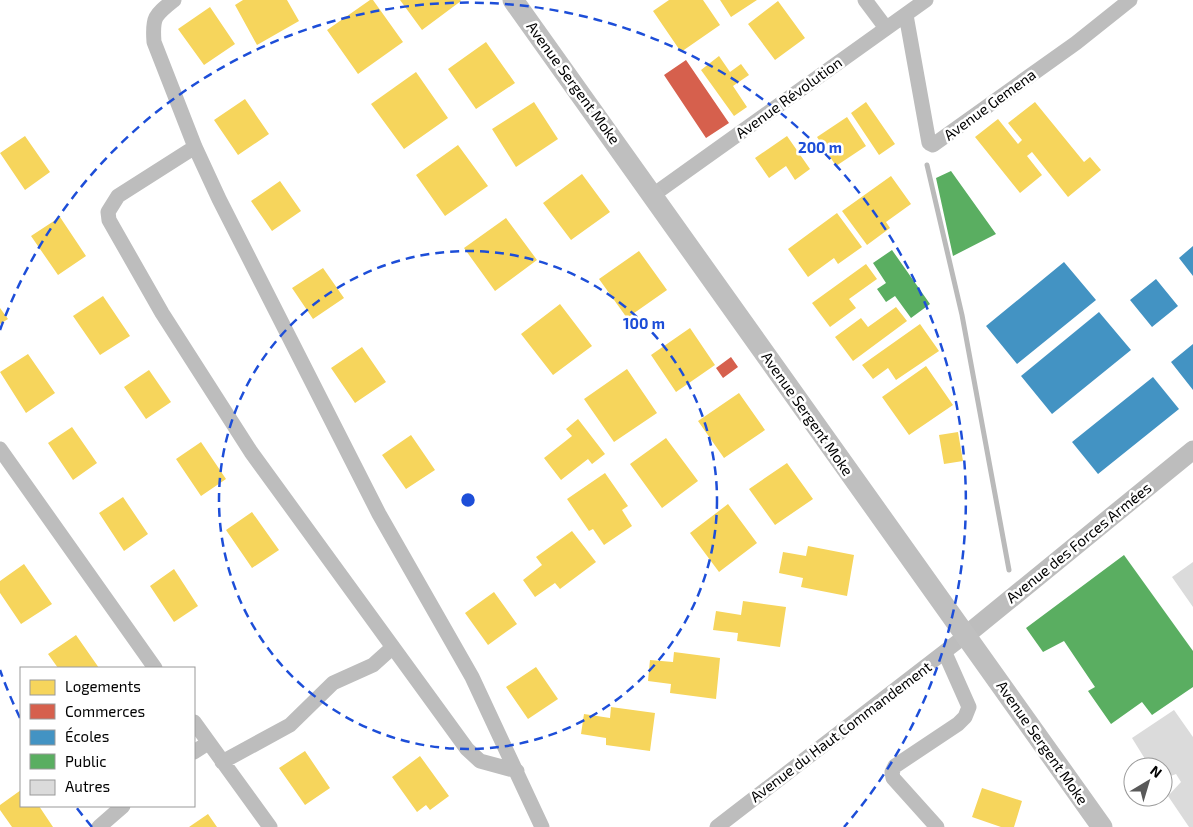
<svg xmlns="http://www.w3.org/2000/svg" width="1193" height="827" font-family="'Exo 2',sans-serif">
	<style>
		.homes { fill: #f6d55c }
		.shops { fill: #d6604d }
		.schools { fill: #4393c3 }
		.public { fill: #5aae61 }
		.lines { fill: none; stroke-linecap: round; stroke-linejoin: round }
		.stream { stroke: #bababa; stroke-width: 5 }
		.building { fill: #dbdbdb }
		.minor { stroke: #bdbdbd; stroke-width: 15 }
		.tertiary { stroke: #bdbdbd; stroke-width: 19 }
		.secondary { stroke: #bfbfbf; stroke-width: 21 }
		.ring { fill: none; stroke: #1d4ed8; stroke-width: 2.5; stroke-dasharray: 9 6 }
		.labels { text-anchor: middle; stroke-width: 5; stroke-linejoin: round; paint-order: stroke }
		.street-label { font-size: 15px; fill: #000; stroke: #fff }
		.centre { fill: #1d4ed8; stroke: #fff; stroke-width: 2.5 }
		.ring-label { font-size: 15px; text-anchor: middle; font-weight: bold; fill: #1d4ed8; stroke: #fff; stroke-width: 5; stroke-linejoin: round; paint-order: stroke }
	</style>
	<rect width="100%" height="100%" fill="#fff"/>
	<path class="homes" d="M243,0h44l12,21 -42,24 -22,-40z
		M370,0h3l30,42 -45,32 -31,-44z
		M400,0h60l1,1 -39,29z
		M669,0h34l17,25 -39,27 -28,-41z
		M720,0h37l-26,17z
		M778,1l27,37 -30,22 -27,-36z
		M210,7l25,37 -31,21 -26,-36z
		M486,42l29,41 -39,26 -28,-40z
		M719,56l11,16 11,-8 8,11 -16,11 14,21 -13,9 -33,-46z
		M416,72l32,46 -44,31 -33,-45z
		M245,99l24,35 -31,21 -24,-35z
		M534,102l24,37 -42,28 -24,-38z
		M866,102l29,42 -16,11 -28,-42z
		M1035,102l49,60 6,-5 11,13 -33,27 -36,-45 -5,4 15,19 -22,18 -45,-56 23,-18 20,25 4,-4 -14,-17z
		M847,117l19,29 -30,20 -19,-29z
		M25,136l25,36 -25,18 -25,-37z
		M787,136l23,33 -15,11 -9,-14 -17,12 -14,-20z
		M458,145l30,41 -43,30 -29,-41z
		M582,174l28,38 -39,28 -28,-37z
		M891,176l20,28 -25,18 4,6 -23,17 -25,-34z
		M280,181l21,30 -29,20 -21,-30z
		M837,213l25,34 -24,17 -4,-6 -26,19 -20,-28z
		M60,217l26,39 -28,19 -27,-39z
		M506,218l31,42 -42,31 -31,-43z
		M639,251l28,39 -40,28 -28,-39z
		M866,264l11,15 -28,20 7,9 -26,19 -18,-24z
		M323,268l21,30 -31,21 -21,-31z
		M103,296l27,40 -30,19 -27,-39z
		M560,304l32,42 -39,29 -32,-41z
		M896,307l11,14 -54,40 -18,-24 26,-19 7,9z
		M0,308l8,11 -8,5z
		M920,324l19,27 -43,29 -8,-12 -15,11 -11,-14z
		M690,328l25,37 -39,27 -25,-37z
		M362,347l24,35 -31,21 -24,-35z
		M28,354l27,39 -29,20 -26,-41z
		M926,366l27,39 -44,30 -27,-38z
		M627,369l30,44 -43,29 -30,-43z
		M149,370l22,32 -25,17 -22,-32z
		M739,393l26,37 -41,28 -26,-37z
		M578,419l27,35 -13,10 -4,-5 -27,21 -17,-22 28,-22 -6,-7z
		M72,427l25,36 -24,17 -25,-37z
		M958,432l5,29 -19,3 -5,-29z
		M411,435l24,35 -29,19 -24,-34z
		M666,438l32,43 -36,27 -32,-44z
		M201,442l25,37 -25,17 -25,-37z
		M787,463l26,36 -38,26 -26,-36z
		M605,473l23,33 -6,4 10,16 -28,19 -11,-16 -4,2 -22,-32z
		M123,497l25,37 -24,17 -25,-38z
		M728,504l29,39 -38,29 -29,-39z
		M252,512l27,38 -27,18 -26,-38z
		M572,531l24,31 -36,27 -5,-6 -20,14 -12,-17 19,-15 -6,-8z
		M808,546l46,9 -7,41 -46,-9 2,-9 -24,-5 4,-21 23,4z
		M24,564l28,40 -31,20 -21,-31v-12z
		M174,569l24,37 -24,16 -24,-36z
		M494,592l23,32 -29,21 -23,-32z
		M743,601l43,6 -6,40 -43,-6 1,-8 -25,-3 3,-19 25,4z
		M76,635l23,33h-41l-10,-14z
		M674,652l46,6 -4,41 -46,-6 1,-9 -23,-3 2,-21 23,2z
		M536,667l22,32 -30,20 -22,-32z
		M611,707l44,6 -5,38 -44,-6v-7l-25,-4 3,-20 26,4z
		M305,751l25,37 -25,17 -26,-37z
		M420,756l29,40 -19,14 -4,-5 -9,7 -25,-35z
		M982,788l40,13 -8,26h-13l-29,-10z
		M21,790v16h18l14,21h-41l-12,-17v-5z
		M208,814l9,13h-28z"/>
	<path class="shops" d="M686,60l43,63 -23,15 -42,-63z
		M731,357l7,10 -15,11 -7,-10z"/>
	<path class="schools" d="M1193,246v30l-14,-18z
		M1064,262l32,38 -79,64 -31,-38z
		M1156,279l22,27 -26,21 -22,-27z
		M1099,312l32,38 -79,64 -31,-38z
		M1193,344v46l-22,-28z
		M1153,377l26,32 -81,65 -26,-32z"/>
	<path class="public" d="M951,171l45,63 -43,22 -17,-78z
		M892,250l38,54 -19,14 -16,-22 -9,6 -9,-13 9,-6 -13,-20z
		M1124,555l69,96v36l-41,28 -10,-13 -31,22 -23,-33 7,-4 -31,-46 -21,11 -17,-24z"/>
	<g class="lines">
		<path class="stream" d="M927,165l35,150 47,255"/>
	</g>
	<path class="building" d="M1193,562v45l-21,-30z
		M1174,710l19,27v90h-4l-21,-31 13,-14 -5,-8 -13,5v-12h-13l-18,-29z"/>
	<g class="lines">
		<path class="minor" d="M174,0c-19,15 -22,17 -20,42l41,105 24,52 160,315 93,163 70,150
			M865,0l21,28
			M906,15l23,128 4,2 143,-102 54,-43
			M195,147l-77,49 -10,16 1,8 53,93 89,139 216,297 13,12 37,10
			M653,195l273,-195
			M0,449l155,219
			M194,722l76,105
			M194,752l14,-9
			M222,762l68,-37 43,-42 40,-18 20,-18
			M99,827l24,-21
			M717,827l248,-191
			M937,827l-44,-49 -1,-6 3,-6 63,-42 7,-7 4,-10 -24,-54"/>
		<path class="tertiary" d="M965,636l228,-186"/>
		<path class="secondary" d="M513,0l589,827"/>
	</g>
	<g class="ring">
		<circle cx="468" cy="500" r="249"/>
		<path d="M92 827A498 498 0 0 1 76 807M20 718A498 498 0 0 1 0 670M0 330A498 498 0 1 1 844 827"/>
	</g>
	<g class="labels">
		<g class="street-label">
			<text transform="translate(573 83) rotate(54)" y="5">Avenue Sergent Moke</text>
			<text transform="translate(789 98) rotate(-36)" y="5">Avenue Révolution</text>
			<text transform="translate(990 105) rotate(-36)" y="5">Avenue Gemena</text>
			<text transform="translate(807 414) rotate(55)" y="5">Avenue Sergent Moke</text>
			<text transform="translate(1079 543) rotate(-39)" y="5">Avenue des Forces Armées</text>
			<text transform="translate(841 732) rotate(-37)" y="5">Avenue du Haut Commandement</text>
			<text transform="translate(1042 743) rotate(55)" y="5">Avenue Sergent Moke</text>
		</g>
	</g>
	<circle cx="468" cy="500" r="8" class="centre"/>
	<g class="ring-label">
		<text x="820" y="153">200 m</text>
		<text x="644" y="329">100 m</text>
	</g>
	<rect x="20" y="667" width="175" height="140" fill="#ffffff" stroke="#999999"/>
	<rect x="30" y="680" width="25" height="15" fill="#f6d55c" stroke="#999999"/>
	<text x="65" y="692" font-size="15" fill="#000000">Logements</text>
	<rect x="30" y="704" width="25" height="15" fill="#d6604d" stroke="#999999"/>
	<text x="65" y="717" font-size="15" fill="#000000">Commerces</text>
	<rect x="30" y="730" width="25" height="15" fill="#4393c3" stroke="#999999"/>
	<text x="65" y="742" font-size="15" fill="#000000">Écoles</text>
	<rect x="30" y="754" width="25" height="15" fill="#5aae61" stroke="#999999"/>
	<text x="65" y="767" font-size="15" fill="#000000">Public</text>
	<rect x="30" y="780" width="25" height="15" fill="#dbdbdb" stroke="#999999"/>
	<text x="65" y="792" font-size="15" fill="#000000">Autres</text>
	<g transform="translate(1148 782) rotate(38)"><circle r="24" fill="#ffffff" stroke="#999999"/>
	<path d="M0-4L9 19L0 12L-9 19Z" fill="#595959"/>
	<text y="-8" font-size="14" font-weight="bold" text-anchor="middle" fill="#000000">N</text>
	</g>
</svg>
